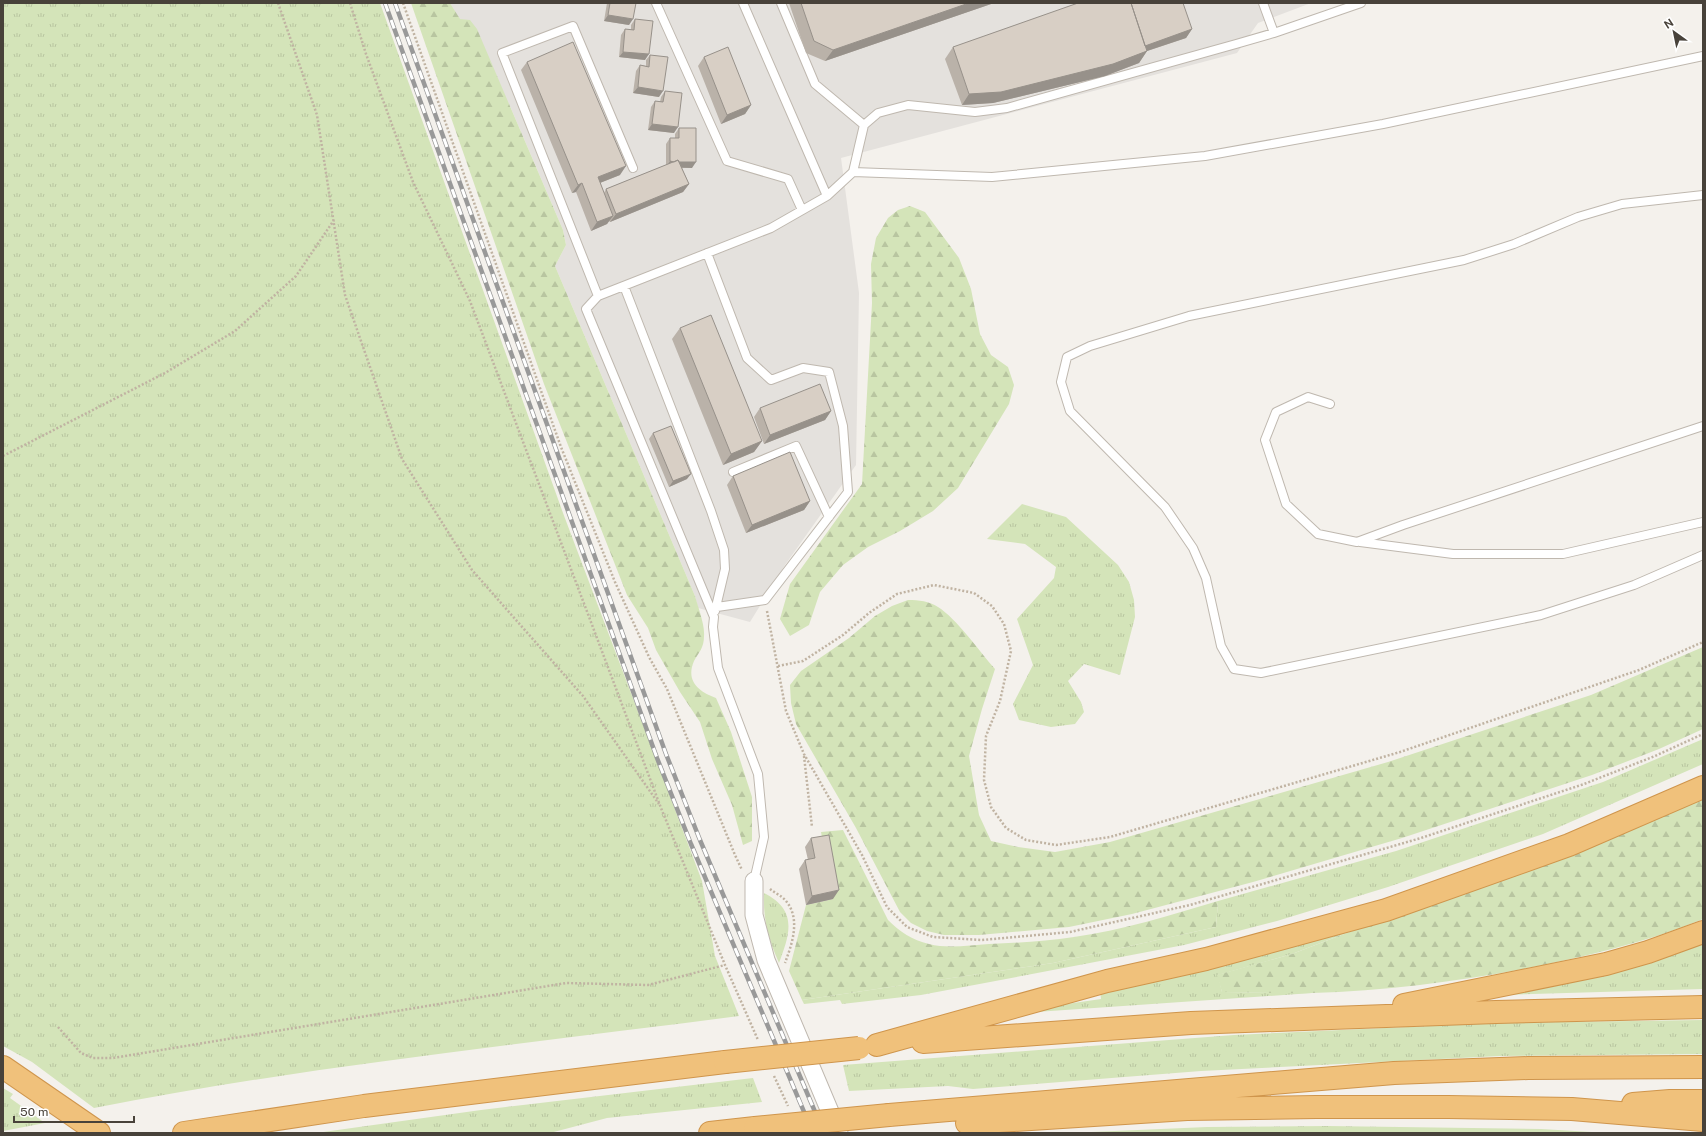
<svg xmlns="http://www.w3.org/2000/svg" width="1706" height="1136" font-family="'Public Sans',sans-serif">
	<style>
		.industrial { fill: #e4e1dd }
		.grass { fill: url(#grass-tufts) }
		.forest { fill: url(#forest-firs) }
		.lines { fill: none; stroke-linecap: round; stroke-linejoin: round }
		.lane-casing { stroke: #bfb8af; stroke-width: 10 }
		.street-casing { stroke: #bfb8af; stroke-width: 19 }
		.highway-casing { stroke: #cf954c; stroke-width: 24 }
		.path { stroke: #c0b3a2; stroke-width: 2.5; stroke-dasharray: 2 2; stroke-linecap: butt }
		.lane { stroke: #fff; stroke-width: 8 }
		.street { stroke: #fff; stroke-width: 17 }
		.highway { stroke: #f0c17b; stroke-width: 22 }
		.rail-casing { stroke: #999; stroke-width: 4.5 }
		.rail { stroke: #fff; stroke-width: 3; stroke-dasharray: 9; stroke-linecap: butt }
		.highway-bridge-casing { stroke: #cf954c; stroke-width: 24; stroke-linecap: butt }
		.highway-bridge { stroke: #f0c17b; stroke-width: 22 }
		.wall { fill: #bab2a9 }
		.shaded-wall { fill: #97918a }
		.building { fill: #d8cfc5; stroke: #97918a }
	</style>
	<defs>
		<pattern id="grass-tufts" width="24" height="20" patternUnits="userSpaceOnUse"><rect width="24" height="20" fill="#d4e4b9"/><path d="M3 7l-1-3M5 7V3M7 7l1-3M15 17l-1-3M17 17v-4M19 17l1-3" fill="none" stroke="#b8c5a0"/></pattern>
		<pattern id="forest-firs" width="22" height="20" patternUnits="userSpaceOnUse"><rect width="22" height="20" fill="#d4e4b9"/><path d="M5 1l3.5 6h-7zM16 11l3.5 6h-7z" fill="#b8c5a0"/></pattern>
	</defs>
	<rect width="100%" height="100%" fill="#f4f1ec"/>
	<path class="industrial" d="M450,3h861l-53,20 -21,30 -396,105 18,135 -3,172 -71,100 -35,57 -52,-14 -3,-12 -140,-330 11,-21 -3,-15 -53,-124z"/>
	<path class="grass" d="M3,3h377l183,510 139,368 13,75 24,60c-215,28 -432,50 -645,92l-62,-46 -29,-16z
		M1022,504l44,13 52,48 11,17 5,18 1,17 -15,58 -36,-11 -16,17 13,21 3,10 -9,12 -24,3 -32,-7 -6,-16 20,-39 -16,-46 37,-41 2,-11 -31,-23 -38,-5z
		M1703,739v25l-160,70 -155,53 -111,34 -93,24 -152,29 -111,21 -79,9 -2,-4 -36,4 -2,-4 251,-37 163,-36 2,-26 178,-50 207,-69z
		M764,893c34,17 26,41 15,70 -11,-25 -16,-43 -15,-70z
		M1393,915l-101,39 -74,21 4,17 90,1 -276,19 17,-6 48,-7 -1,-9z
		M1703,938v51l-200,6z
		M1703,1020v34l-203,2 -299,15 -228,18 -25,-3 -99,5 -6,-26 391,-30 260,-12z
		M753,1078l9,24 -155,16 -57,15h-234l165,-23z
		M3,1088l10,6 -3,4 35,25 -42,8z
		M1328,1126l213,3 68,4h-541l139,-6z"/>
	<path class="forest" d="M411,3h39l10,16 10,1 7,9 86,201 3,15 -11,21 140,330c3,11 10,29 9,40 0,12 -5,16 -10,25 -9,21 6,31 22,37l15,34 21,65v44l-9,4 -11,-40 -20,-46 -12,-37 -20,-30 -24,-42 -8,-22 -21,-33 -83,-211z
		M910,206l15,6 34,46 12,31 9,45 11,21 17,12 6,18 -5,19 -51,84 -25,23 -33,20 -32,16 -25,18 -23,27 -11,33 -19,11 -10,-17 10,-35 72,-100 10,-181 -1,-39 5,-26 12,-20 10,-8z
		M908,600c11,0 21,1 30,7 18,11 42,45 57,62l-13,40 -13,47 10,59 12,26 27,6 37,5 55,-10 278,-80 203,-67 112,-48v82l-44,20 -67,26 -190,63 -149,44 -121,32 -63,13 -90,8h-35l-17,-4 -16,-8 -11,-11 -44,-84 -60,-104 -5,-21 -1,-18 11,-14 48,-33 26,-22 17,-10z
		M1703,796v123c-58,24 -119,38 -180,50 -70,13 -140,22 -211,24 -30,1 -60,-1 -90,-1l-5,-17 75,-21z
		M843,830l45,90c12,12 24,20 41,24 19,5 41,1 60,0 29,-1 57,-3 85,-7 49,-7 97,-22 144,-36l-2,26 -163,36 -251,37 -13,-29 17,-66 27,-6 -12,-67z"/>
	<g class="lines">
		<g class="lane-casing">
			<path id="lane" d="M656,3l71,158 61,18 14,31
				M743,3l84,193
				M781,3l34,81 49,41
				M1263,3l11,30
				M853,172l139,5 213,-21 178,-32 320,-68
				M1703,195l-81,9 -44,13 -64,27 -50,16 -275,56 -99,30 -23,11 -6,25 9,29 95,96 28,41 13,30 15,68 13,23 27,4 280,-58 93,-30 69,-30
				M707,253l40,105 24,22 32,-12 26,4 14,54 5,66 -83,108 -48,7
				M624,286l87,225 13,39 1,19 -10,42
				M598,296l-96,-243 71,-27 60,142
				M1330,404l-22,-7 -32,15 -11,28 21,64 32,30 39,8 46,-17 300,-99
				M733,472l63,-26 33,71
				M1360,542l93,12h110l140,-32
				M754,881l10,-44 -6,-63 -40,-106 -5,-41 1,-10 -128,-308 12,-13 173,-68 56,-32 26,-24 11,-47 14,-12 30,-8 67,7 32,-4 229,-64 38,-11 87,-30"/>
		</g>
		<g class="street-casing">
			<path id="street" d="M754,881v34l12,45 73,173"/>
		</g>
		<g class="highway-casing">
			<path id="highway" d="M1404,1005l202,-41 42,-12 55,-20
				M923,1042l268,-19 305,-11 207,-5
				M877,1045l230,-64 99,-22 180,-49 183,-65 134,-58
				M3,1067l96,66
				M1633,1104l37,-3h33
				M889,1115l505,-42 134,-5 175,-1
				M967,1123l220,-14 129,-2h132l124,2 131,11
				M184,1133l180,-27 361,-44
				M710,1133l45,-5"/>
		</g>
		<path class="path" d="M278,3l39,112 28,180 57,164 70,111 111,126 76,108
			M350,3l16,51 47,128 57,119 191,507 64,157 33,75
			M403,3l158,444 54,135 34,75 18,32 68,166 7,15
			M3,456l162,-83 70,-42 61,-55 38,-56
			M767,611l19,100 18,43 58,101 25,52 20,20 26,10 49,3 88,-8 120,-27 231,-67 163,-54 71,-28 48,-22
			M778,666l25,-5 40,-26 26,-22 28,-19 37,-9 40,8 18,13 12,18 7,27 -11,50 -14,35 -2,44 7,27 15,21 20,12 30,5 54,-8 290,-85 239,-82 64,-28
			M804,756l8,71
			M770,889c5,4 12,7 16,12 15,18 6,43 -1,62
			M58,1027l23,26 12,5h20l453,-75 82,2 77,-20
			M774,1076l14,30"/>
		<use href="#lane" class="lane"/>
		<use href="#street" class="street"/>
		<use href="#highway" class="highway"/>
		<g class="rail-casing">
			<path id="rail" d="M385,3l272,755 34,86 122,289
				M395,3l271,751 34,86 124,293"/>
		</g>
		<use href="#rail" class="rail"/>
		<g class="highway-bridge-casing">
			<path id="highway-bridge" d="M725,1062l134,-14
				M755,1128l134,-13"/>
		</g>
		<use href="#highway-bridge" class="highway-bridge"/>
	</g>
	<path class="wall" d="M607,3h29l-7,22 -25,-4z
		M789,3h205l-169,58 -19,-8z
		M635,19l10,41 -26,-3 2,-22 4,-6 6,1v-5z
		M1192,29l-6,9 -39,13 -8,12 -34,13 -112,27 -31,2 -17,-46 8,-12z
		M650,55l9,42 -26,-4 3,-22 4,-6 6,1v-6z
		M704,57l47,48 -6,9 -24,10 -23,-58z
		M527,62l93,113 -20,8 4,10 2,-4 60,-24v-21l4,-6h5v-4l4,-6 13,40h-10l7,16 -6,8 -73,30 -1,-1 -2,3 -16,7 -15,-39 -4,1 -51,-123z
		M665,91l9,42 -26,-3 3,-23 4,-6 5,1 1,-5z
		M680,328l82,113 -8,11 -31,13 -51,-126z
		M760,408l71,3 -6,9 -61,24 -10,-27z
		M653,433l34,46 -18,8 -20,-48z
		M733,476l77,25 -6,9 -58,23 -19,-48z
		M811,838l22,61 -27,6 -7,-36 6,-9h3l-3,-13z"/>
	<path class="shaded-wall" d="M969,3h25l-169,58 8,-11z
		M608,15l25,4 -4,6 -25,-4z
		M1192,29l-6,9 -39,13 -8,12 -34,13 -112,27 -31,2 7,-11 174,-48z
		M623,52l26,2 -4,6 -26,-3z
		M638,87l25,4 -4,6 -26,-4z
		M751,105l-6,9 -24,10 6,-9z
		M652,124l26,3 -4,6 -26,-3z
		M670,161l26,1 -4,6 -26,-1z
		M626,166l-6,9 -28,11 6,-9z
		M582,183l-6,9 -4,1 6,-8z
		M689,184l-6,8 -73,30 6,-8z
		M613,216l-6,8 -16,7 6,-9z
		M831,411l-6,9 -61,24 6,-9z
		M762,441l-8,11 -31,13 8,-11z
		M691,474l-4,5 -18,8 4,-6z
		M810,501l-6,9 -58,23 6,-8z
		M839,890l-6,9 -27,6 6,-9z"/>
	<path class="building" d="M610,3h26l-3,16 -25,-4z
		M801,3h168l-136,47 -19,-9z
		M1078,3h53l16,48 -34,13 -112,28 -32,2 -16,-47z
		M1131,3h52l9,26 -47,17z
		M635,19l18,2 -4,33 -26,-2 2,-23 9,1z
		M573,42l53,124 -28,11 15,39 -16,6 -15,-39 -4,2 -51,-123z
		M728,47l23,58 -24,10 -23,-58z
		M650,55l18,2 -5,34 -25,-4 2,-22 9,2z
		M665,91l17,2 -4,34 -26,-3 3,-23 8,1z
		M679,128h17v34h-17l-1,-2 -4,2 -4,-1v-23h9z
		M678,160l11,24 -73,30 -10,-25z
		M711,315l51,126 -31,13 -51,-126z
		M820,384l11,27 -61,24 -10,-27z
		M671,426l20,48 -18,7 -20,-48z
		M790,452l20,49 -58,24 -19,-49z
		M829,835l10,55 -27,6 -7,-36 10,-2 -4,-20z"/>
	<rect width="1706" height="1136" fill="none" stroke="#48423a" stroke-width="8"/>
	<g transform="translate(1674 32) rotate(327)" stroke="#ffffff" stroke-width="3" paint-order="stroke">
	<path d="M0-3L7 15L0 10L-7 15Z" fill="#48423a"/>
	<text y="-6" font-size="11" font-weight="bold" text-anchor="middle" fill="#48423a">N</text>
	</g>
	<path d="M14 1116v6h120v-6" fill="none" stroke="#48423a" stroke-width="2"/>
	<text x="20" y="1116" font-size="12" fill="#48423a" stroke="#ffffff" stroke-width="3" paint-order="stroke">50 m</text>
</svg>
